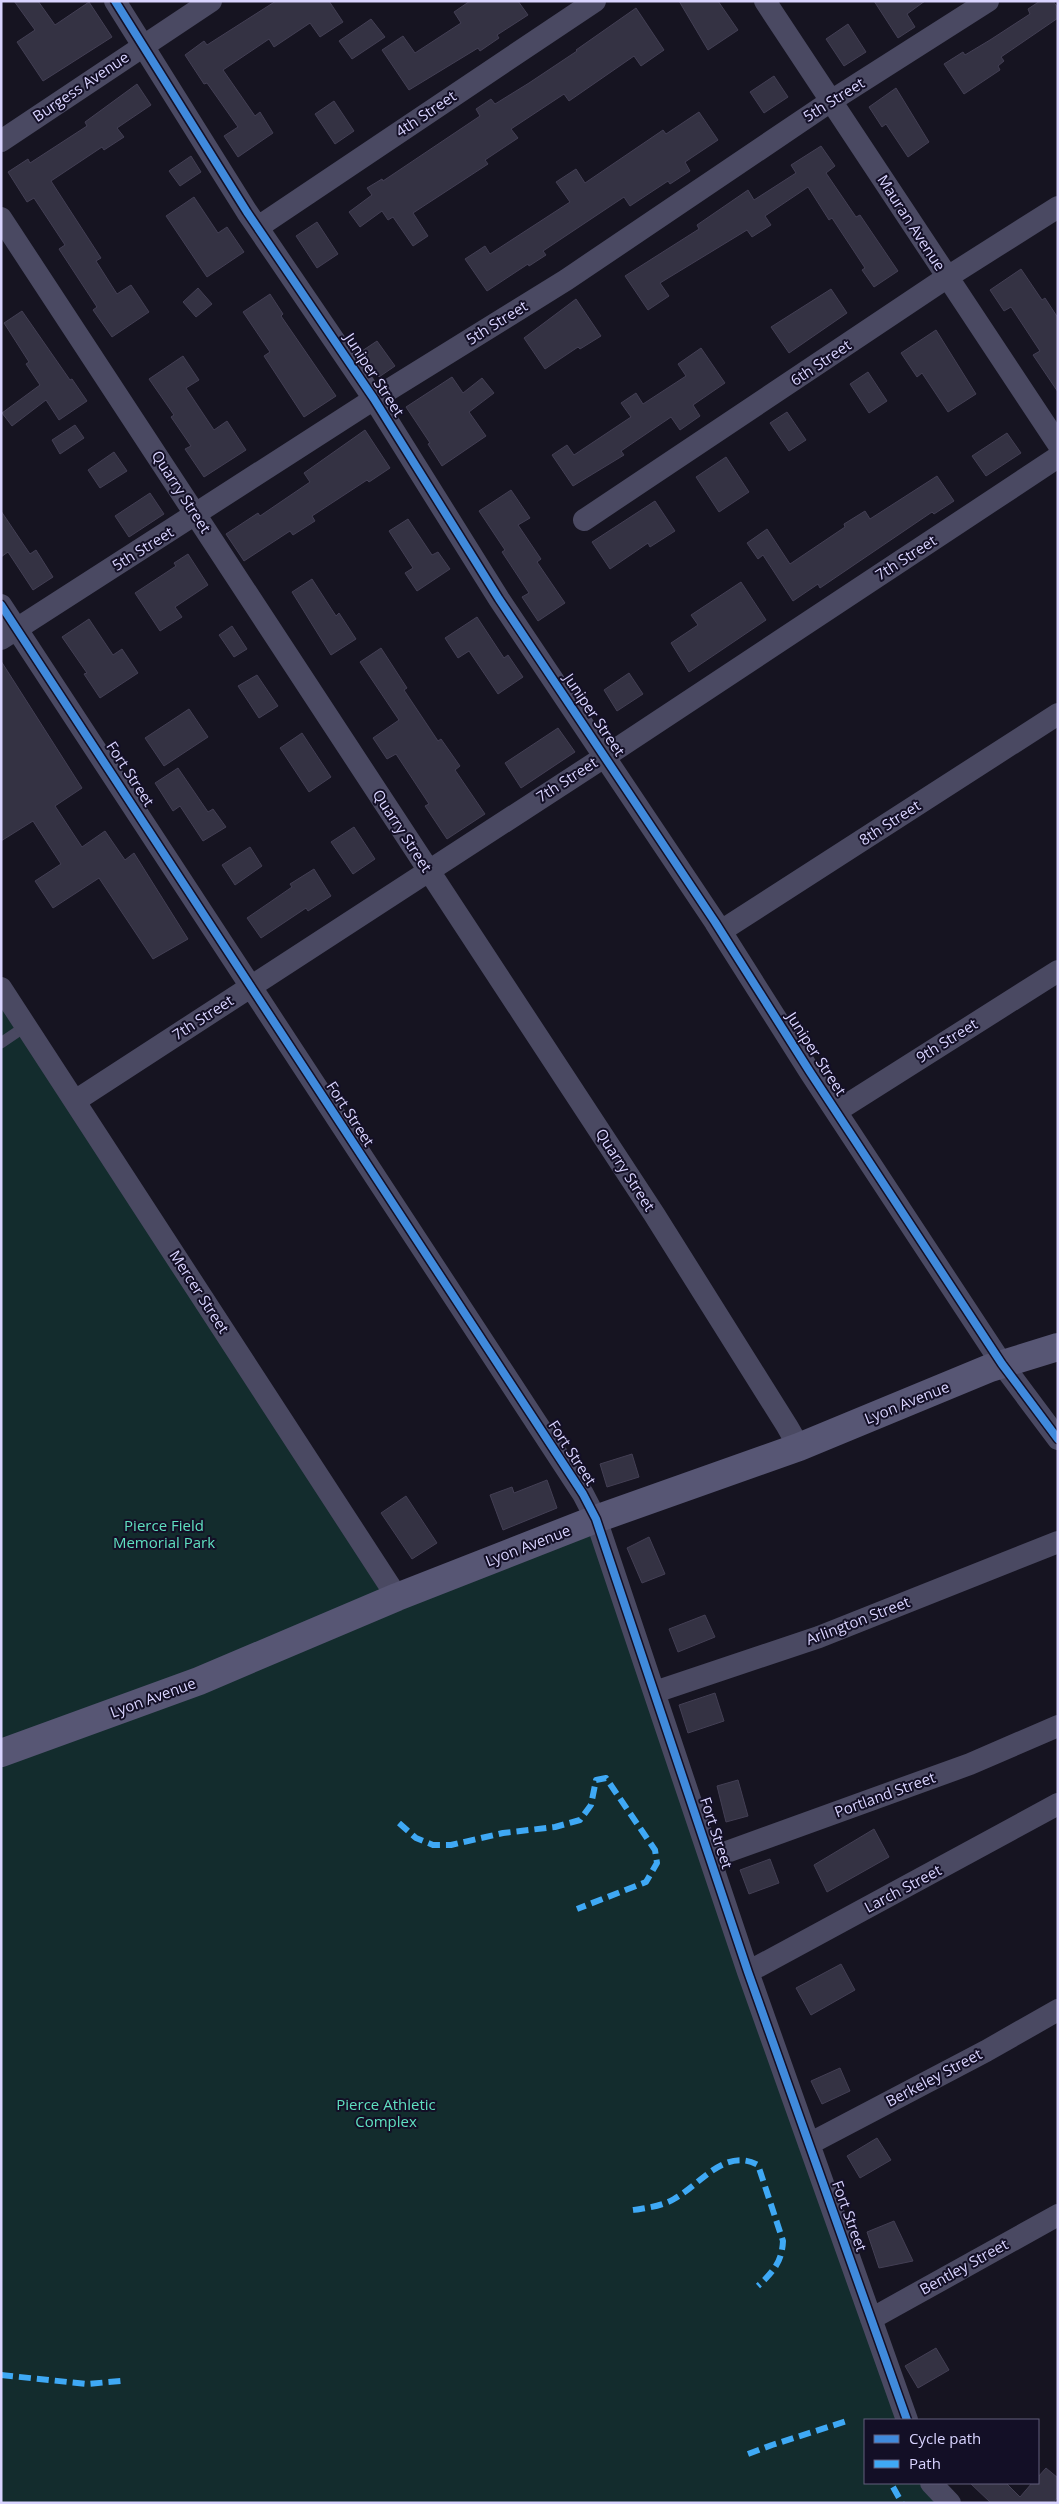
<svg xmlns="http://www.w3.org/2000/svg" width="1059" height="2504" font-family="'Open Sans',sans-serif">
	<style>
		.green { fill: #132c2d }
		.building { fill: #343243; stroke: #433f54 }
		.lines { fill: none; stroke-linecap: round; stroke-linejoin: round }
		.lane { stroke: #4a4962; stroke-width: 11 }
		.street { stroke: #4a4962; stroke-width: 22 }
		.secondary { stroke: #575674; stroke-width: 28 }
		.quiet { stroke: #3fa9f5; stroke-width: 6; stroke-dasharray: 12 6; stroke-linecap: butt }
		.cycleway-casing { stroke: #130f26; stroke-width: 11 }
		.cycleway { stroke: #408adc; stroke-width: 8 }
		.labels { text-anchor: middle; stroke-width: 4; stroke-linejoin: round; paint-order: stroke }
		.street-label { font-size: 15px; fill: #d9d4ff; stroke: #130f26 }
		.park-label { font-size: 15px; fill: #5fe0c0; stroke: #130f26 }
	</style>
	<rect width="100%" height="100%" fill="#161421"/>
	<path class="green" d="M1,1004l384,584 206,-60 315,892h-41v63h61l16,20h-941z"/>
	<path class="building" d="M14,1h24l17,24 34,-23 23,35 -69,44 -26,-39 18,-12z
		M276,1h53l14,21 -23,15 -10,-14 -36,24 -5,-8 -46,31 32,46 5,-4 13,21 -35,24 -14,-21 14,-9 -31,-44 -3,1 -19,-29 19,-14 3,4z
		M470,1h48l10,14 -31,20 2,3 -19,13 -2,-3 -69,42 -27,-40 21,-14 12,17 46,-30 -7,-11z
		M679,1h39l20,29 -30,20z
		M874,1h51l-18,13 8,13 -17,11z
		M1040,1h13l5,7v10l-57,39 3,4 -6,5 2,4 -36,24 -20,-30 19,-12 2,3 25,-15 40,-26 -2,-5z
		M636,8l28,42 -23,16 -7,-10 -65,45 -5,-7 -53,35 7,9 -33,22 3,4 -75,49 15,23 -15,10 -20,-29 -5,3 -6,-9 -22,16 -11,-15 23,-17 -5,-7 15,-9 1,2 97,-65 -4,-7 15,-10 4,5 34,-21 48,-32 -1,-1z
		M371,19l14,18 -33,22 -13,-18z
		M848,24l18,28 -22,14 -18,-27z
		M774,76l14,21 -24,16 -14,-21z
		M137,84l14,21 -34,23 7,9 -20,13 -2,-3 -51,34 50,77 -5,3 21,33 14,-9 18,27 -37,25 -19,-27 4,-3 -38,-58 6,-4 -31,-47 -7,4 -19,-30 20,-13 2,4 57,-37 -2,-4z
		M896,88l33,54 -21,15 -22,-33 -4,3 -13,-20z
		M334,101l20,30 -19,13 -20,-30z
		M699,112l19,28 -33,22 5,9 -20,13 -2,-3 -38,25 -6,-9 -81,54 3,4 -17,11 -1,-2 -41,27 -22,-32 20,-13 5,8 80,-52 -14,-20 20,-13 9,14 78,-53 3,4z
		M821,146l14,20 -9,7 30,44 4,-2 38,56 -24,16 -12,-17 3,-2 -33,-50 -3,2 -21,-33 -43,29 6,9 -19,12 -5,-7 -87,53 9,13 -21,14 -23,-34 74,-47 -2,-4 51,-35 6,10 42,-27 -5,-8z
		M191,156l10,16 -21,14 -11,-15z
		M194,197l24,36 9,-6 17,25 -37,25 -41,-61z
		M317,222l21,32 -21,14 -21,-32z
		M1021,269l21,31 3,-2 13,20v74l-25,-37 7,-4 -29,-44 -7,4 -14,-21z
		M198,288l14,16 -16,13 -13,-15z
		M831,289l16,24 -58,40 -18,-26z
		M270,294l13,20 -2,2 55,80 -32,21 -40,-61 6,-4 -27,-40z
		M576,299l25,37 -21,13 -2,-2 -33,22 -21,-31z
		M22,311l48,69 2,-1 15,22 -28,19 -13,-20 -34,26 -10,-13 38,-28 -14,-21 3,-2 -25,-39z
		M936,330l40,64 -28,18 -26,-39 -5,4 -16,-24z
		M377,341l18,25 -16,11 -17,-26z
		M701,348l24,35 -32,22 7,11 -20,14 -9,-13 -50,34 3,4 -51,31 -21,-31 15,-10 7,10 57,-38 -10,-14 15,-10 7,11 43,-28 -8,-12z
		M183,356l16,24 -13,8 28,42 13,-9 19,29 -42,27 -19,-28 6,-3 -20,-29 3,-2 -25,-36z
		M868,372l19,29 -18,12 -19,-29z
		M452,377l11,16 19,-15 12,15 -25,19 17,24 -44,30 -14,-22 2,-1 -24,-36z
		M787,412l19,28 -17,11 -19,-28z
		M75,425l9,13 -24,16 -8,-14z
		M365,430l25,38 -21,14 -2,-2 -55,36 3,5 -22,14 -3,-4 -46,30 -18,-27 32,-21 2,3 50,-34 -6,-9z
		M1007,433l14,20 -35,23 -14,-20z
		M114,452l13,19 -27,17 -12,-18z
		M726,457l23,35 -30,20 -23,-35z
		M937,476l17,25 -20,13 -2,-2 -112,76 -2,-4 -25,17 -30,-46 -5,4 -11,-16 20,-14 23,35 55,-37 -1,-3 21,-13 5,8z
		M511,490l19,28 -12,7 23,34 -4,3 28,41 -27,18 -16,-24 7,-4 -27,-41 3,-2 -26,-39z
		M150,493l14,21 -35,23 -14,-21z
		M655,501l20,30 -25,16 -2,-4 -38,26 -18,-27z
		M1,511l29,43 6,-4 17,27 -20,13 -25,-38 -7,5z
		M408,519l24,36 6,-3 12,17 -33,22 -12,-18 8,-5 -24,-37z
		M188,554l20,31 -33,22 7,10 -22,14 -25,-38 41,-27 -2,-3z
		M312,579l24,37 3,-3 17,26 -25,16 -39,-63z
		M741,582l25,38 -77,52 -18,-29 27,-18 -7,-10z
		M477,617l27,41 4,-3 15,22 -25,17 -29,-43 -11,7 -13,-20z
		M89,619l24,36 9,-6 16,24 -38,25 -16,-24 3,-1 -25,-36z
		M232,626l15,23 -13,8 -15,-22z
		M381,648l26,40 -3,2 34,51 3,-2 19,27 -5,4 30,44 -38,25 -22,-33 4,-2 -33,-50 -9,5 -14,-21 26,-18 -39,-58z
		M1,661l81,127 -27,18 27,41 23,-16 20,29 9,-7 54,86 -35,20 -54,-81 -46,30 -18,-27 26,-17 -28,-43 -32,20z
		M629,673l14,21 -26,17 -13,-21z
		M257,675l21,31 -19,12 -21,-32z
		M189,709l19,28 -44,29 -19,-28z
		M558,728l17,24 -54,36 -16,-25z
		M302,733l29,44 -22,15 -29,-44z
		M178,768l30,44 5,-3 13,18 -23,14 -23,-35 -7,5 -18,-28z
		M354,827l21,32 -22,15 -22,-32z
		M250,847l12,19 -27,19 -13,-20z
		M314,869l17,27 -23,15 -2,-3 -45,30 -14,-20 45,-31 -2,-3z
		M632,1454l7,23 -32,10 -7,-23z
		M547,1480l10,28 -54,22 -13,-35 22,-8 2,6z
		M406,1496l31,47 -25,16 -31,-46z
		M649,1537l16,37 -23,9 -15,-35z
		M705,1615l10,22 -37,15 -9,-23z
		M715,1693l9,28 -36,12 -9,-28z
		M738,1780l10,36 -22,6 -9,-36z
		M874,1829l15,28 -62,35 -13,-27z
		M770,1859l9,24 -30,11 -9,-24z
		M841,1964l14,26 -44,25 -15,-27z
		M840,2068l10,23 -28,13 -11,-23z
		M877,2138l14,22 -31,18 -13,-22z
		M894,2221l19,40 -34,7 -12,-36z
		M936,2348l13,22 -31,18 -13,-22z
		M1046,2468l12,10v19l-5,6h-62l-21,-20h36l14,14 12,-14h6v-6z"/>
	<g class="lines">
		<path class="lane" d="M1,1043l25,-17"/>
		<path class="street" d="M115,1l132,211 127,187 125,200 216,323 95,150 192,292 56,75
			M765,1l293,443
			M1,141l210,-140
			M1,218l653,996 133,212 12,21
			M258,227l337,-226
			M584,520l362,-242 112,-71
			M1,605l582,889 13,25 152,453 159,448
			M1,639l373,-240 192,-119 265,-179 157,-100
			M721,931l337,-217
			M1,988l396,609
			M75,1101l543,-353 440,-291
			M837,1111l221,-140
			M655,1692l164,-55 239,-95
			M710,1858l260,-94 88,-38
			M748,1972l310,-168
			M809,2144l177,-93 72,-41
			M871,2319l187,-104
			M931,2483l19,20"/>
		<path class="secondary" d="M1,1753l198,-72 198,-84 199,-78 203,-72 191,-79 68,-21"/>
		<path class="quiet" d="M399,1823l17,15 17,7h18l52,-12 52,-6 25,-7 11,-15 5,-25 10,-2 49,72 2,13 -11,19 -69,27
			M633,2210c14,-2 29,-4 41,-11 27,-15 51,-52 84,-34l25,76c-1,21 -10,31 -25,45
			M1,2375l86,9 34,-3
			M748,2454l24,-9 75,-24
			M893,2487l9,16"/>
		<g class="cycleway-casing">
			<path id="cycleway" d="M115,1l132,211 127,187 125,200 216,323 95,150 192,292 56,75
				M1,605l582,889 13,25 152,453 159,448"/>
		</g>
		<use href="#cycleway" class="cycleway"/>
	</g>
	<g class="labels">
		<g class="street-label">
			<text transform="translate(81 87) rotate(-34)" y="5">Burgess Avenue</text>
			<text transform="translate(834 100) rotate(-32)" y="5">5th Street</text>
			<text transform="translate(426 114) rotate(-34)" y="5">4th Street</text>
			<text transform="translate(911 223) rotate(57)" y="5">Mauran Avenue</text>
			<text transform="translate(497 323) rotate(-32)" y="5">5th Street</text>
			<text transform="translate(821 363) rotate(-34)" y="5">6th Street</text>
			<text transform="translate(374 375) rotate(57)" y="5">Juniper Street</text>
			<text transform="translate(181 492) rotate(57)" y="5">Quarry Street</text>
			<text transform="translate(143 549) rotate(-32)" y="5">5th Street</text>
			<text transform="translate(906 558) rotate(-33)" y="5">7th Street</text>
			<text transform="translate(594 715) rotate(56)" y="5">Juniper Street</text>
			<text transform="translate(130 774) rotate(57)" y="5">Fort Street</text>
			<text transform="translate(567 780) rotate(-33)" y="5">7th Street</text>
			<text transform="translate(890 823) rotate(-33)" y="5">8th Street</text>
			<text transform="translate(402 831) rotate(57)" y="5">Quarry Street</text>
			<text transform="translate(203 1018) rotate(-33)" y="5">7th Street</text>
			<text transform="translate(947 1041) rotate(-32)" y="5">9th Street</text>
			<text transform="translate(816 1054) rotate(57)" y="5">Juniper Street</text>
			<text transform="translate(350 1114) rotate(57)" y="5">Fort Street</text>
			<text transform="translate(625 1170) rotate(57)" y="5">Quarry Street</text>
			<text transform="translate(199 1292) rotate(57)" y="5">Mercer Street</text>
			<text transform="translate(907 1403) rotate(-22)" y="5">Lyon Avenue</text>
			<text transform="translate(572 1453) rotate(57)" y="5">Fort Street</text>
			<text transform="translate(528 1546) rotate(-21)" y="5">Lyon Avenue</text>
			<text transform="translate(858 1621) rotate(-21)" y="5">Arlington Street</text>
			<text transform="translate(153 1698) rotate(-20)" y="5">Lyon Avenue</text>
			<text transform="translate(885 1795) rotate(-20)" y="5">Portland Street</text>
			<text transform="translate(716 1833) rotate(72)" y="5">Fort Street</text>
			<text transform="translate(903 1889) rotate(-28)" y="5">Larch Street</text>
			<text transform="translate(934 2078) rotate(-28)" y="5">Berkeley Street</text>
			<text transform="translate(849 2216) rotate(70)" y="5">Fort Street</text>
			<text transform="translate(964 2267) rotate(-29)" y="5">Bentley Street</text>
		</g>
		<g class="park-label">
			<text x="164" y="1531">Pierce Field<tspan x="164" dy="17">Memorial Park</tspan></text>
			<text x="386" y="2110">Pierce Athletic<tspan x="386" dy="17">Complex</tspan></text>
		</g>
	</g>
	<rect width="1059" height="2504" fill="none" stroke="#d9d4ff" stroke-width="5"/>
	<rect x="864" y="2419" width="175" height="65" fill="#130f26" stroke="#625e7d"/>
	<rect x="874" y="2435" width="25" height="8" fill="#408adc" stroke="#625e7d"/>
	<text x="909" y="2444" font-size="15" fill="#d9d4ff">Cycle path</text>
	<rect x="874" y="2460" width="25" height="8" fill="#3fa9f5" stroke="#625e7d"/>
	<text x="909" y="2469" font-size="15" fill="#d9d4ff">Path</text>
</svg>
